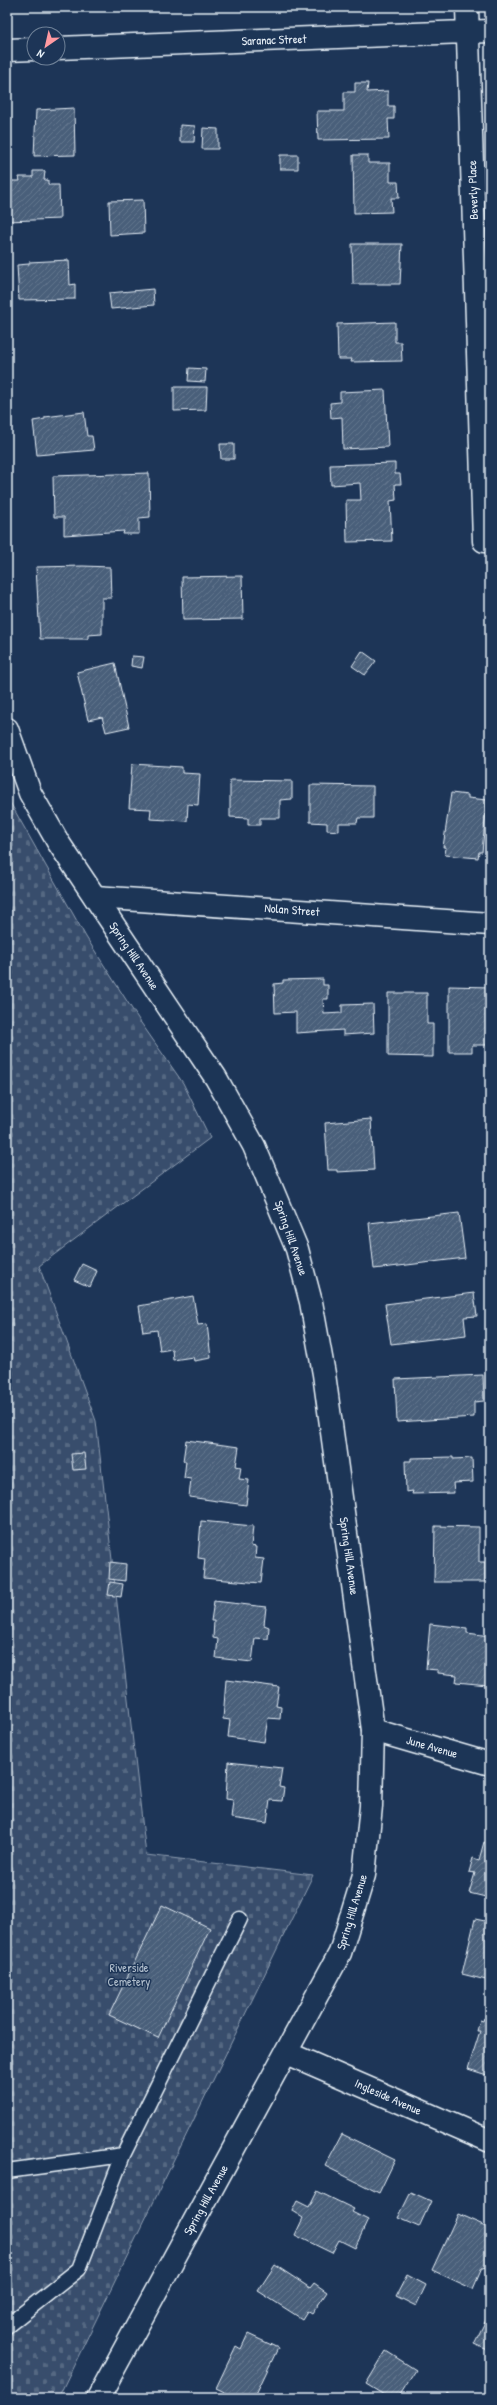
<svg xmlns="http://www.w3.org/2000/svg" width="497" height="2405" font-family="'Patrick Hand',sans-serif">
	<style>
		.cemetery { fill: url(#cemetery-stones); stroke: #909fb2 }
		.building { fill: url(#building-hatch); stroke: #e8f1f8 }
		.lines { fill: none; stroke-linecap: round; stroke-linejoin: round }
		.service-casing { stroke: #e8f1f8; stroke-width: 17 }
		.minor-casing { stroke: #e8f1f8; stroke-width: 25 }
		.tertiary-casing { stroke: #e8f1f8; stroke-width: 25 }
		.service { stroke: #1d3557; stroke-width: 14 }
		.minor { stroke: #1d3557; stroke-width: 22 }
		.tertiary { stroke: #1d3557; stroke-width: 22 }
		.labels { text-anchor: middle; stroke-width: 3; stroke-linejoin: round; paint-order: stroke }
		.street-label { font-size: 12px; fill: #e8f1f8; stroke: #1d3557 }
		.park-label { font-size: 12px; fill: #b3c0ce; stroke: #1d3557 }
	</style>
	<defs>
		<pattern id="cemetery-stones" width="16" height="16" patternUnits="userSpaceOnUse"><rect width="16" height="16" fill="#374d6c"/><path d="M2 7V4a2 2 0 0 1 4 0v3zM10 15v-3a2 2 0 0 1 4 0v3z" fill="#546782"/></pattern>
		<pattern id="building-hatch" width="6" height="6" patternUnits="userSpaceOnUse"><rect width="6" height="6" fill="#495e7a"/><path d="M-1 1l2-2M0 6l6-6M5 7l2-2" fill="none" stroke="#63768e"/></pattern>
	</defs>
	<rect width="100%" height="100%" fill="#1d3557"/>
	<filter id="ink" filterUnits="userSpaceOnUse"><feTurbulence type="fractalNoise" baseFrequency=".025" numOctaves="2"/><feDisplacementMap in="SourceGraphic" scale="8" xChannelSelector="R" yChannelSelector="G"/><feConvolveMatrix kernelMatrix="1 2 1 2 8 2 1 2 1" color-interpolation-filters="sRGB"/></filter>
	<g filter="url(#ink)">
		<path class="cemetery" d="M7,792l4,12 75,133 53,83 44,63 27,55 -171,128 57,155 50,434 167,20 -255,523h-51z"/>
		<path class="building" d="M355,83h13l-1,9 21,-1v15h6v13h-6l1,20 -71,1 -1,-29h27v-19h11z
			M74,108l1,47 -41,1 2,-46z
			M180,125l15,1 -1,16h-14z
			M203,128l15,1v20h-16z
			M280,155h18v14h-18z
			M353,155h15v8h22v19h8l1,16h-8l1,14 -38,1z
			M33,171h12l-1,9h4v5h11l1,34 -53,2v-40h13l-1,-4h14z
			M143,200l1,33 -34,2 -1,-34z
			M352,244h50l-2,40h-47z
			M69,260l1,25 5,-1v15l-56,1 -2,-35 12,-1v-2z
			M153,289l1,16 -43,4 -2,-16z
			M395,322v20h6l1,19 -51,1 1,-3h-14l-1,-35z
			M189,368l17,1 -1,13 -17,-1z
			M174,387h33l-1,23 -32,1z
			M385,390l3,57 -45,2 -1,-32 -11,1 -1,-15 10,-1v-10z
			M84,412l3,24h5l2,14 -57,5 -4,-34 12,-2v-2z
			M220,444h14v15h-13z
			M395,463v11h5l1,10h-6l1,16 -6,1 2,40 -45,1 -1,-42h15l-1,-17 -29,2 -1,-20z
			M149,473l1,44 -11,1v16h-16l1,-3 -60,4v-18h-10l-1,-41z
			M83,566l27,1 1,31h-9v36l-14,1v4h-48l-4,-72z
			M242,576l1,43 -60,1 -1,-43z
			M362,651l14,10 -11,14 -13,-9z
			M132,656l12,1 -2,11 -11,-2z
			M115,663l14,64 -23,5 -4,-15 -14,3 -11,-48z
			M132,764l50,3v6l18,1 -2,31 -10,-1 -1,17 -37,-2 1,-10 -22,-1z
			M230,780l62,1v18l-12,1v18h-20v7h-12v-7l-18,-1z
			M310,785l63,1v32h-15l-1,5h-18v8l-12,-1v-7l-17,-1z
			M451,793l17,2v3l19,2 -5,52h-3l-1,6 -33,-3 1,-8h-3z
			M323,979v6h5v14h-5l1,15 18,-1v-8l31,-1 1,29 -31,2v-5l-47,3v-21l-21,1 -1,-29 9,-1v-3z
			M449,986l41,1v58h-18v7h-23z
			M388,993h39v31h6v33l-45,-1z
			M371,1119l3,51 -37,2v-2h-9l-3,-47z
			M459,1213l6,45 -91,11 -5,-46z
			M82,1264l15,7 -7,16 -16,-7z
			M474,1293l3,23 -13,1 2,18 -75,9 -6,-40z
			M193,1296l5,29 9,-1 4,34 -17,3 -1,-4 -20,3 -1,-11 -12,2 -3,-21 -14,2 -4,-26z
			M483,1375l1,26 -10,1v15l-77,5 -2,-43z
			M186,1440l53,7 -3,19 5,1 -2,12 10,1 -3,25 -57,-8 2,-18 -7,-1 2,-17h-3z
			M84,1453l2,16 -13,1 -2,-16z
			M453,1457v2l19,-1 1,24 -20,1 1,10 -42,1 1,-3 -7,1 -1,-31h6v-3z
			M201,1521l52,5 -2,20 5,1 -1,11 9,1 -3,24 -58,-5 2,-19 -7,-1z
			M435,1526l44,1v35h6v20h-51z
			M110,1562l16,2 -1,17 -16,-2z
			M110,1582l13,2 -2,13 -13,-2z
			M214,1601l52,6 -2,18 5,2 -1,12 -13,-1 -3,24 -36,-4 2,-19 -5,-1 1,-17h-3z
			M430,1624l37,4v5l23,3v41l-2,8 -32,-3 1,-7 -19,-2v-3l-12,-1z
			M226,1680l53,7 -3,19 5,1 -1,12 -12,-1 -4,24 -36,-5 2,-17 -7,-1z
			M228,1762l54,6 -3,19 5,1 -2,13 -12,-1 -3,23 -36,-5 2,-18 -7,-1z
			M484,1842l6,2v54l-21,-5 6,-20 -6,-1 4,-14 6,2z
			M162,1905l48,23 -52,110 -49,-23z
			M475,1919l15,3v59l-28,-7z
			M484,2018l6,2v56l-22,-7 12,-38h-3l3,-11 3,1z
			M342,2134l53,26 -16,33 -54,-27z
			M317,2191l37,18 -2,3 16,8 -13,28 -16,-8 -7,13 -37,-18 8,-17 -11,-7 5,-10 12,6z
			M411,2192l20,9 -12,26 -21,-9z
			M458,2214l32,14v38l-8,2 -9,21 -41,-19z
			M275,2265l35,23 4,-5 13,9 -15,22 -5,-3 -5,8 -44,-28z
			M407,2275l19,10 -10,21 -20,-10z
			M488,2316h2v35l-16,-7z
			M248,2334l30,14 -24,50h-17l-21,-10 20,-42 5,3z
			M386,2351l30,19 -18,28h-9l-23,-14z
			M447,2393l7,5h-10z"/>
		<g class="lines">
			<g class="service-casing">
				<path id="service" d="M123,2155l117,-236
					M7,2171l116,-16 -44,114 -72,57"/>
			</g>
			<g class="minor-casing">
				<path id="minor" d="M467,7l17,534
					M58,48l432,-17
					M7,50l27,-1
					M95,897l395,27
					M373,1730l117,34
					M287,2053l203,88"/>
			</g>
			<g class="tertiary-casing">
				<path id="tertiary" d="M7,729l23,64 28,49 158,236 38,68 43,103 14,53 13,72 49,356 -2,76 -7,69 -24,78 -242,445"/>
			</g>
			<use href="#service" class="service"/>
			<use href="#minor" class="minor"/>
			<use href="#tertiary" class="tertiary"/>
		</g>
	</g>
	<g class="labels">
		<g class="street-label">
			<text transform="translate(274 40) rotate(-2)" y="4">Saranac Street</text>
			<text transform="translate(473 190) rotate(-92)" y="4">Beverly Place</text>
			<text transform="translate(292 910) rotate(4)" y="4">Nolan Street</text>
			<text transform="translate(134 956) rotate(56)" y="4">Spring Hill Avenue</text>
			<text transform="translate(291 1238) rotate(71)" y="4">Spring Hill Avenue</text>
			<text transform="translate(349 1556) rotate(82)" y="4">Spring Hill Avenue</text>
			<text transform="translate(432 1747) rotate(16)" y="4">June Avenue</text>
			<text transform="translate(352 1912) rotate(-73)" y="4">Spring Hill Avenue</text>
			<text transform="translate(388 2097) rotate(24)" y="4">Ingleside Avenue</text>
			<text transform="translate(206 2200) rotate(-61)" y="4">Spring Hill Avenue</text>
		</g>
		<g class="park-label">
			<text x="129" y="1972">Riverside<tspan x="129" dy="14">Cemetery</tspan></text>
		</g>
	</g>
	<rect width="497" height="2405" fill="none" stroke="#1d3557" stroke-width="24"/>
	<rect x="12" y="12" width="473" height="2381" fill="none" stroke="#e8f1f8" stroke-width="1.5" filter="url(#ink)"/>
	<g transform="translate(46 46) rotate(214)"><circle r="19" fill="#1d3557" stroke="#6e8097"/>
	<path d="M0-3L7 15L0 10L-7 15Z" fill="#ff9aa2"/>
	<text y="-6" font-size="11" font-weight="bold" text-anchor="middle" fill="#e8f1f8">N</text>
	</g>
</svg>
